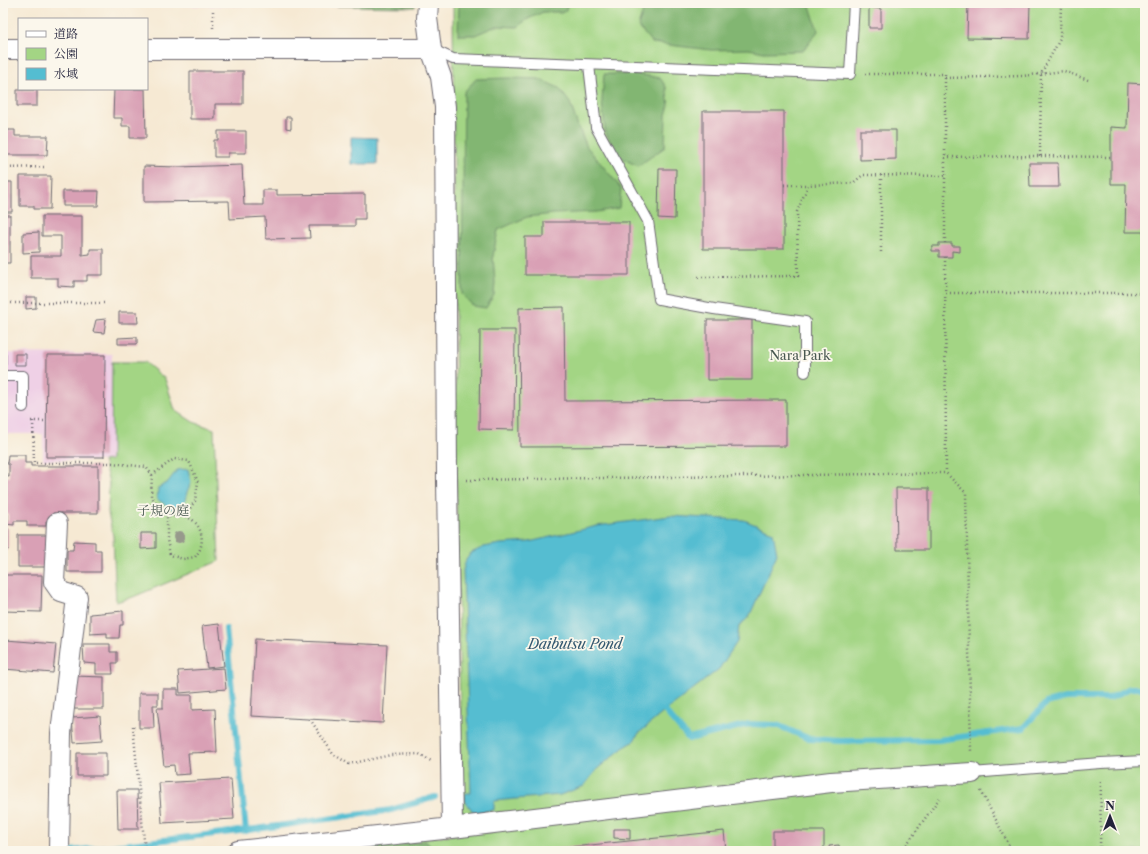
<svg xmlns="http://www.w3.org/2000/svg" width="1148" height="854" font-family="'Libre Caslon Text','Noto Serif JP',serif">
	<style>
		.built { fill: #efd0e6 }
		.green { fill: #a3d584; stroke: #627c60 }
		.forest { fill: #82b672; stroke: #526c56 }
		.water { fill: #54bdd1; stroke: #3b7086 }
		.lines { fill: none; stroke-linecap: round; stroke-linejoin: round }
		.stream { stroke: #54bdd1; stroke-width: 6 }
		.building { fill: #d9a0b5 }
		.service-casing { stroke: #6c6870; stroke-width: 12 }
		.minor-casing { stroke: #6c6870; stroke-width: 22 }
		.path { stroke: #6c6870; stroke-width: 2.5; stroke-dasharray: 1 3; stroke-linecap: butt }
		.service { stroke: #fff; stroke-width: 10 }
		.minor { stroke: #fff; stroke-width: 20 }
		.tree { fill: #97998c }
		.labels { text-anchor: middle; stroke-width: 3.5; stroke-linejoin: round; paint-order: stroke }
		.park-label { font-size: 13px; fill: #495851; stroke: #fbf7ec }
		.water-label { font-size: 14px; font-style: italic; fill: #345870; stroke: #fbf7ec }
	</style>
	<rect width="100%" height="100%" fill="#fbf7ec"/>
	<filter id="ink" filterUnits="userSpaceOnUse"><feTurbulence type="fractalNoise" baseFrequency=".025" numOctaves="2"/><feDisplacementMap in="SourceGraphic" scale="8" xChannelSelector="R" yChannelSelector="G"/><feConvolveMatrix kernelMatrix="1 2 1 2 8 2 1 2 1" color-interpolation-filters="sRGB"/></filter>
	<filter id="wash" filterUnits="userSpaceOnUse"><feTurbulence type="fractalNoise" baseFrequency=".012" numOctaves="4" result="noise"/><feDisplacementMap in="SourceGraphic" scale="16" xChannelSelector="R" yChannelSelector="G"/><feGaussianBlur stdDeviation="0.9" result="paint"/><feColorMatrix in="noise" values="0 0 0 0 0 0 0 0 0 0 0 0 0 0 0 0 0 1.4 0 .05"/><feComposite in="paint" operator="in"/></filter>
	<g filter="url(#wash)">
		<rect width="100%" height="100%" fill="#f6e9d3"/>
		<path class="built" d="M67,3h348v4l-348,-2z
			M3,353l109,1 -1,107 -68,-1v-26h-40z"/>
		<path class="green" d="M453,3h692v848h-853l170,-17 -6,-361z
			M112,362h33l20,17 10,31 18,12 21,7 5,132 -86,36 -17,5 -3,-66 -5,-23 1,-31 -6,-21 8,-1z"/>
		<path class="forest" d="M337,3h78v4l-78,-1z
			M459,3h109l-3,9h-22l-17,8 -8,7 -22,-1 -21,9h-17z
			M646,3h163l9,28 -15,20 -39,1 -15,-3 -38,1 -59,-7 -14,-17z
			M604,74h32l24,4 6,9 3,18 -3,10 -1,32 -27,19 -21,-10 -12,-26 -3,-29z
			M509,78l30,1 20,9 11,15 8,23 9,21 34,41 -2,20 -23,4 -42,2 -27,3 -29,13 -5,26 2,26 -1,13 -8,13 -13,-2 -11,-12 2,-202 12,-13z
			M426,841l8,10h-112z"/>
		<path class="water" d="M351,137l26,1v26h-26z
			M188,469l3,13 -4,10 -4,17 -10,1 -16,-11 1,-11 10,-6 9,-12z
			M670,516l74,4 29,12 4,22 -28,63 -10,9 -2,16 -18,27 -54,42 -27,23 -5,8 -10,6 -26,21 -13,17 -24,9 -66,6v9l-20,3 -9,-12v-8h6l-8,-223 3,-10 5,-7 13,-6 16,-3 29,-2 68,-16z"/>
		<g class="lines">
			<path class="stream" d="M226,629l20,202
				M665,711l24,28 60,-15 28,1 33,14 30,2 99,-1 84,-12 23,-25 20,-5h44l20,-10h15
				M72,851l184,-22 135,-19 44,-13"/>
		</g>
		<g id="blocks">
			<path class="building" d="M968,3h62l-1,36 -62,-1z
				M869,7l12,2v19h-12z
				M190,71h53v33h-28v15h-25z
				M1128,83l17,1v148h-20l1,-48h-15v-57l16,1z
				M114,89h31l1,49h-16v-12h-8v-8h-9z
				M17,90h20v16h-20z
				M703,111h81v138h-81z
				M286,117h5v12l-5,-1z
				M3,130h12v6h33l-1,19h-44z
				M860,130h36v29l-36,1z
				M218,131h28v22h-18v4h-14v-17h4z
				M1029,163h29l1,24h-29z
				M242,165l2,40h19v-15h14v5l88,-1v25h-10v7h-46l1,12 -44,1 -1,-22 -35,2 -1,-18 -85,1v-36l33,1z
				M659,169h17l-1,50 -17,-1z
				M20,176h31l-1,33h-16v-3h-14z
				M3,182h9v30h-9z
				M63,191h36l-1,15h-35z
				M3,215h7v48h-7z
				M42,216h40v39l8,-1v-5h13v26h-16v6h-13v6l-16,-1v-8h-27v-22h30v-20h-19z
				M544,222h85v53h-104v-38h19z
				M39,232v20l-16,1v-20z
				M939,243h13v3h8v6l-8,-1v6h-13v-6h-7v-5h7z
				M26,297h10v11l-10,1z
				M564,307l1,94 221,-1v46l-266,1 -1,-139z
				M119,312h18l1,11h-19z
				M106,319l-2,14 -11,-1 3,-12z
				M707,320h45v60h-45z
				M480,330h35l-1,100 -35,-1z
				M137,337v7h-19v-6z
				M3,354h3v11h-3z
				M15,354h11v11h-11z
				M47,355h58l-1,102h-58z
				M8,455h17v8h6v3h67v47h-45v8h-7v5h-19v-5h-13v4l-9,-1v-3h3v-7l-5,1v-39l6,1v-13h-2z
				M896,488h33v62h-32z
				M3,528h5v22h-5z
				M141,533h15v15l-15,1z
				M18,535h29l1,32h-30z
				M74,541l21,1v8h6v22h-34v-22h6z
				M3,575h39l-1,37 -38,-1z
				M123,611v14h-3l-1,13h-12v-5l-17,1v-20z
				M219,624l5,42 -17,2 -5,-42z
				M255,639l132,6 -4,78 -132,-7z
				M6,640l50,4 -3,29 -49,-4z
				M83,644h27v8h7v11h-5l1,11h-17v-10l-12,-1z
				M224,668l2,21 -46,4 -2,-22z
				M74,676l30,1v32h-31z
				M163,689h15v6h14v15l23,-1 2,43 -29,1 2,21 -15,1 -1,-10 -10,1 -7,-58h6z
				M139,693h19v12h-5l1,23h-15z
				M100,716l2,25 -28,2 -2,-25z
				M77,753h29v23h-29z
				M231,779l3,40 -72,4 -3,-40z
				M117,790h20l1,39h-20z
				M614,829h16v10l-16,-1z
				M724,831l2,20h-183v-1z
				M773,831h51v20h-51z
				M839,845l1,6h-10l-1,-5z"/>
		</g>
	</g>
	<g filter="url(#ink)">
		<use href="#blocks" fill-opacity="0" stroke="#6c6870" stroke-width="1"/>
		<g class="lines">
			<g class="service-casing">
				<path id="service" d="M431,49l22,10 397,15 4,-71
					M589,65l7,62 52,94 11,78 55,10 91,13v50
					M3,376h20v31
					M972,773l129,-10 44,-2"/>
			</g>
			<g class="minor-casing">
				<path id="minor" d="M3,49h16
					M147,49h284
					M57,523l-3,59 7,10 16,5 -16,136 -2,118
					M452,828l379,-46 141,-9
					M238,851l214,-23 -5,-348 -2,-373 -4,-30 -10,-28 -4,-31 1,-15"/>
			</g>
			<path class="path" d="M213,11v18
				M865,74h80v169
				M945,78l77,-2 42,-5 24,9
				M1040,156l1,-82 19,-35 1,-36
				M945,157l95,-1 71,1
				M3,168l43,-1
				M881,175v77
				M784,185h24
				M945,257l1,216
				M698,277l100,-1 -1,-64 11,-27 45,-2 10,-8 82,1
				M946,293h199
				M3,303h102
				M31,421h16
				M33,421l1,42h78l34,4 6,8 -1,21 16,21v23l3,15 13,4 12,-2c2,-3 4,-5 5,-8 5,-12 -1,-29 -14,-32 -5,-2 -13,0 -19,0
				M152,475l22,-16 15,2 9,21 -3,19 -10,15
				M467,480l479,-7 20,20 5,259
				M310,719l23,35 16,10 42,-9 28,-1 12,7
				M133,726l12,125
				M981,791l31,60
				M902,851l39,-55
				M1100,851l1,-72"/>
			<use href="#service" class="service"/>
			<use href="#minor" class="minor"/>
		</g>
		<circle class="tree" cx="179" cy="537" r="6"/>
	</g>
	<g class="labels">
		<g class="park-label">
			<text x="800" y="360">Nara Park</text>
			<text x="163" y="515">子規の庭</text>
		</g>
		<g class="water-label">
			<text x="575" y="649">Daibutsu Pond</text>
		</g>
	</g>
	<rect width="1148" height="854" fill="none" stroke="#fbf7ec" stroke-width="16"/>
	<rect x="18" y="18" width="130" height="72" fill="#fbf7ec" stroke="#a4a2a5"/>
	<rect x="26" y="31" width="20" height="6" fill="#ffffff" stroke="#a4a2a5"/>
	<text x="54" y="38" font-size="12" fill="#22223b">道路</text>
	<rect x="26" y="48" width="20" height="12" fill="#a3d584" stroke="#a4a2a5"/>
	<text x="54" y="58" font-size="12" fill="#22223b">公園</text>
	<rect x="26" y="68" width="20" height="12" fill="#54bdd1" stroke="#a4a2a5"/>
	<text x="54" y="78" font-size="12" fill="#22223b">水域</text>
	<g transform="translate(1110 816)" stroke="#fbf7ec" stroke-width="3" paint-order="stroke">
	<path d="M0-3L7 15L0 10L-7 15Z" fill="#22223b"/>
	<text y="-6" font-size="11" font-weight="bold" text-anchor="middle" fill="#22223b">N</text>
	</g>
</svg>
